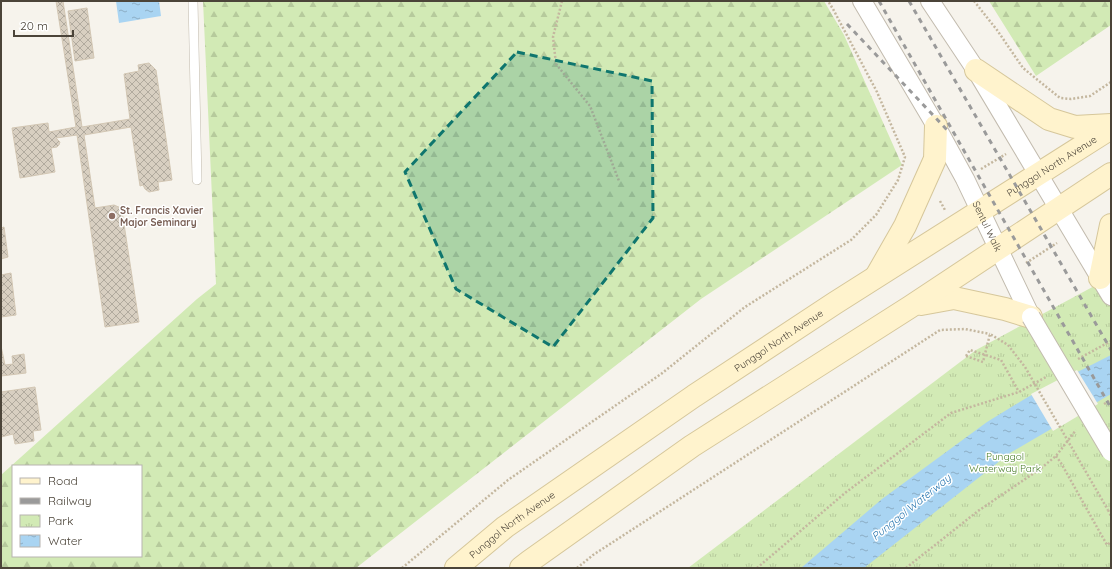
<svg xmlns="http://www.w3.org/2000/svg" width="1112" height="569" font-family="Quicksand,sans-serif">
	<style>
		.forest { fill: url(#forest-firs); fill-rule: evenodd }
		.park { fill: url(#park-tufts) }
		.water { fill: url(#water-ripples) }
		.pier { fill: #f6f3ec }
		.building { fill: url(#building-cross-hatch); stroke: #d3c7b4 }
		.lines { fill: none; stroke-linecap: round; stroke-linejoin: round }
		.lane-casing { stroke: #c2bbae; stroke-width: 10 }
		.street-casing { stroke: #c2bbae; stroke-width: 20 }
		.secondary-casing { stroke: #d6c79b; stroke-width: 24 }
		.path { stroke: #c4b79f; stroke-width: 2.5; stroke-dasharray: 2 2; stroke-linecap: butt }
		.lane { stroke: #fff; stroke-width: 9 }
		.street { stroke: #fff; stroke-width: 18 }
		.secondary { stroke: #fff3cd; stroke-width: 22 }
		.rail { stroke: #9a9a9a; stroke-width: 3; stroke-dasharray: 5 5; stroke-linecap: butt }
		.street-bridge-casing { stroke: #c2bbae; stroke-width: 20; stroke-linecap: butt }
		.path-bridge { stroke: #c4b79f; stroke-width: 2.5; stroke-dasharray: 2 2; stroke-linecap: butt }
		.street-bridge { stroke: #fff; stroke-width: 18 }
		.marked { fill: #0f766e; fill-opacity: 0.2; stroke: #0f766e; stroke-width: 3; stroke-dasharray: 8 5; stroke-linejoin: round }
		.education-dot { fill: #8d6e63; stroke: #fff; stroke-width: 1.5 }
		.labels { text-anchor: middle; stroke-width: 3; stroke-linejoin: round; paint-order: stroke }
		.street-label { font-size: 10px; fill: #4b4439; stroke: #fff }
		.education-label { font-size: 10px; font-weight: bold; fill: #785e54; stroke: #fff; text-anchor: start }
		.park-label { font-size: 10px; fill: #4a7f2a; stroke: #fff }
		.water-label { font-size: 11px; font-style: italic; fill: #2e7ab2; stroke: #fff }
	</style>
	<defs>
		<pattern id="forest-firs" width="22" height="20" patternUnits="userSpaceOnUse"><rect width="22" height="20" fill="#d2eab5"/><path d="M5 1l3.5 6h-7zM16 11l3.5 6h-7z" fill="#b6ca9c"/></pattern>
		<pattern id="park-tufts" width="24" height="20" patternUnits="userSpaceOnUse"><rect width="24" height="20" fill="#d2eab5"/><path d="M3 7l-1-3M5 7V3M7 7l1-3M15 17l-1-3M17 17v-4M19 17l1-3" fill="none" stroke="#b6ca9c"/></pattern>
		<pattern id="water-ripples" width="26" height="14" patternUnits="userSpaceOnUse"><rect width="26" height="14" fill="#a9d4f2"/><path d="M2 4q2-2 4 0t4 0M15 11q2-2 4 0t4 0" fill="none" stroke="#8caec5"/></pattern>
		<pattern id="building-cross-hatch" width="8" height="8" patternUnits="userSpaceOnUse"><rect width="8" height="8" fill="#d8cfc1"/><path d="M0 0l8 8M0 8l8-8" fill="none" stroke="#b1aa9e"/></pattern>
	</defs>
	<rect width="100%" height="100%" fill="#f6f3ec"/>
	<path class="forest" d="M203,1h621l20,34 58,130 -201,134 -345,269h-355v-93l196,-176 19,-15zM13,466h128v90h-128z
		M989,1h122v24l-75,51z"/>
	<path class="park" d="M1111,277v291h-423l288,-218z"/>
	<path class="water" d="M116,1h43l2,15 -42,7z
		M1111,355v39l-101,59 -146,115h-63l81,-69 105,-77 41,-25z"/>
	<path class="pier" d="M1077,370l21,34 -45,27 -22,-37z"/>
	<path class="building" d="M56,1h7l19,126 48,-8 -6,-45 15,-3 -1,-6 11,-2 7,7 16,110 -14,2 1,8 -10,2 -4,-3 -2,-4 -3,1 -9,-59 -47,8 11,73 19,-3 7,3 1,3 17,111 -34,5 -28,-192 -21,3 4,4 -1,3 -2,2 -6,1 4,24 -35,6 -8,-50 36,-5 1,9 27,-5z
		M87,8l7,50 -19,3 -7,-50z
		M4,227l4,30 -7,2v-31z
		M11,273l5,42 -15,2v-42z
		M1,346l4,19 8,-1 -1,-8 12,-2 2,19 -25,3z
		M35,387l6,43 -8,1 1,10 -19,3 -2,-10 -12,3v-45z"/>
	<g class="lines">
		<g class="lane-casing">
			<path id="lane" d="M193,1l4,179"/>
		</g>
		<g class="street-casing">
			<g id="street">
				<path id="s1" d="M862,1l74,125 29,53 66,138"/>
				<path d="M930,1l46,69 135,226"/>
			</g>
		</g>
		<g class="secondary-casing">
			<g id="secondary">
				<path d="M976,70l73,49 26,8 36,-2"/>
				<path d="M877,275l28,-49 30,-67 1,-33"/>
				<path d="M1100,278l11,-53"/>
				<path d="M921,304l33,-6 51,11 26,8"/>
				<path id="s2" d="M456,568l49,-41 189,-131 141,-93 276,-175"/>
				<path d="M521,568l9,-7 162,-115 218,-139 201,-133"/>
			</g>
		</g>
		<path class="path" d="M562,1l-9,36 3,27 34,42 29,75
			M974,1l23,29 26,38 37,30 11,1 19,-3 21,-14
			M981,169l25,-15
			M940,201l5,9
			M1026,263l31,-20
			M966,356l4,-6 31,10 18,32
			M1078,359l33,-18
			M1104,404l7,-4
			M1056,456l5,7 46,82 4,-3
			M1108,510l3,6
			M402,568l106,-88 153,-106 84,-67 106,-67 25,-25 22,-35 7,-23 -28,-65 -44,-83 -5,-8
			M577,568l16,-13 347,-225 25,-1 25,5
			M757,568l88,-75 106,-80 68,-21 27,-15
			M906,568l72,-57 62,-42 16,-13 20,-26"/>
		<use href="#lane" class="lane"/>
		<use href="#street" class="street"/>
		<use href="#secondary" class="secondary"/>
		<path class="rail" d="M879,1l80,141 152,266
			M909,1l202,349
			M847,24l102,108"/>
		<g class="street-bridge-casing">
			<path id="street-bridge" d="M1031,317l80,135"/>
		</g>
		<path class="path-bridge" d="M966,356l17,6 7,-28 18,11 17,22 83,143"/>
		<use href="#street-bridge" class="street-bridge"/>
	</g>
	<path class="marked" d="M517,52l135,29 1,137 -100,129 -97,-58 -51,-117z"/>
	<circle class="education-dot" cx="112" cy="216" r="4"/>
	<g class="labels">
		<g class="street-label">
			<text dy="4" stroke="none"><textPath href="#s2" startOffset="719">Punggol North Avenue</textPath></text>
			<text dy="4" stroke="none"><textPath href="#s1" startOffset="258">Sentul Walk</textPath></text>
			<text dy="4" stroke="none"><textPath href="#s2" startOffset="395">Punggol North Avenue</textPath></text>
			<text dy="4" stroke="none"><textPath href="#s2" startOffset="71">Punggol North Avenue</textPath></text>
		</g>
		<g class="education-label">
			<text x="120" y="214">St. Francis Xavier<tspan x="120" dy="12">Major Seminary</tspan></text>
		</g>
		<g class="park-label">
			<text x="1005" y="460">Punggol<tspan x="1005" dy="12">Waterway Park</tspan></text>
		</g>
		<g class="water-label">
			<text transform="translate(911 507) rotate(-39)" y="4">Punggol Waterway</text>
		</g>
	</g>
	<rect width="1112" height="569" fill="none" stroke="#4b4439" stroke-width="4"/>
	<rect x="12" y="465" width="130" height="92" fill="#ffffff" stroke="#b7b4b0"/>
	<rect x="20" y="478" width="20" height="6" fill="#fff3cd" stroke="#b7b4b0"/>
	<text x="48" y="485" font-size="12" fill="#4b4439">Road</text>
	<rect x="20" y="498" width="20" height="6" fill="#9a9a9a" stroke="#b7b4b0"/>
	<text x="48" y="505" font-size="12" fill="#4b4439">Railway</text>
	<rect x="20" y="515" width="20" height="12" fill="url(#park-tufts)" stroke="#b7b4b0"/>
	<text x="48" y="525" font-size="12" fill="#4b4439">Park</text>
	<rect x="20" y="535" width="20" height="12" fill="url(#water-ripples)" stroke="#b7b4b0"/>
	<text x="48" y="545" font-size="12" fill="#4b4439">Water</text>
	<path d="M14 30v6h59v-6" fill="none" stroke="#4b4439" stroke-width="2"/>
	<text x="20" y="30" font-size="12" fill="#4b4439" stroke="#ffffff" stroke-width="3" paint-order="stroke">20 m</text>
</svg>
